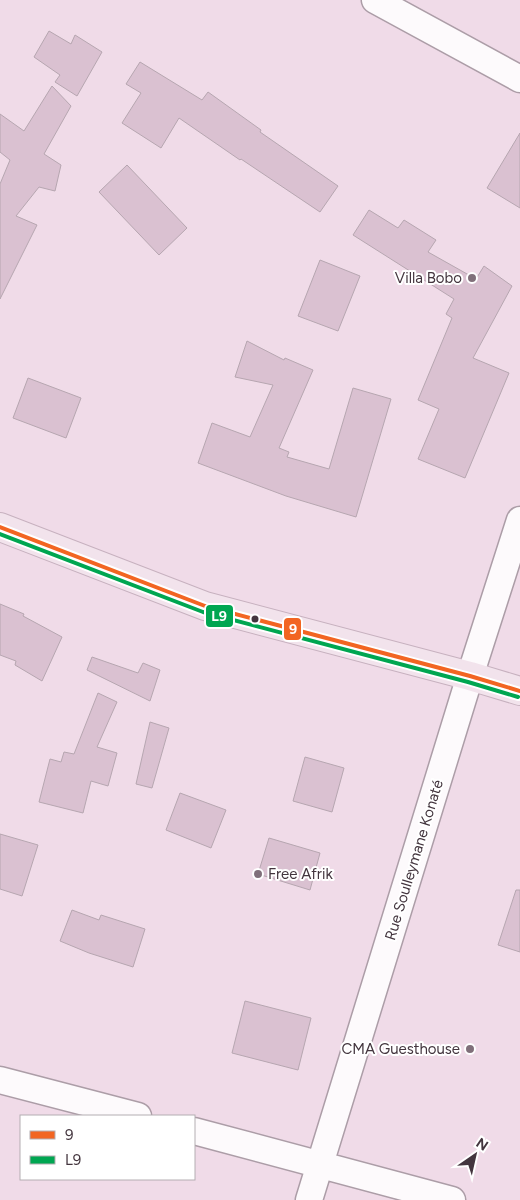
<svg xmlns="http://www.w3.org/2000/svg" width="520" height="1200" font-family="Figtree,sans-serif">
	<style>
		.building { fill: #dac1d1; stroke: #b6a6b0 }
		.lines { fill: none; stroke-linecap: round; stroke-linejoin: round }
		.minor-casing { stroke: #ac9da7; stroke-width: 29 }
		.highway-casing { stroke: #c7b1bf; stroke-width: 30 }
		.minor { stroke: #fdfafc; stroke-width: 26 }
		.highway { stroke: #f2e3ec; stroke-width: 28 }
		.bus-1-casing { stroke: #fff; stroke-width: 8 }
		.bus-2-casing { stroke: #fff; stroke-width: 8 }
		.bus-1 { stroke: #f26522; stroke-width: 4 }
		.bus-2 { stroke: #00a651; stroke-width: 4 }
		.poi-dot { fill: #806f7a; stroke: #fff; stroke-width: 2 }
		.bus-dot { fill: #43353e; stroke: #fff; stroke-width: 2 }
		.labels { text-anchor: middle; stroke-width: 4; stroke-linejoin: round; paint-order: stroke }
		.poi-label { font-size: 15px; fill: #43353e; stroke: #fff; text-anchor: end }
		.street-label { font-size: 15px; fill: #43353e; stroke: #fff }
		.line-badge { stroke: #fff; stroke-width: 2 }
		.badge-label { font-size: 14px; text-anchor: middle; font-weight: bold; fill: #fff }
	</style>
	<rect width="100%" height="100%" fill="#f0dbe8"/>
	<path class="building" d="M49,31l22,13 4,-9 27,17 -25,44 -22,-14 5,-7 -26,-18z
		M140,62l62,38 6,-8 53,38 -1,2 78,54 -18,26 -79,-53 -1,1 -61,-42 -18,30 -39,-25 19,-30 -15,-9z
		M52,86l19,20 -27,48 17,11 -6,26 -16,-4 -23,29 21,9 -37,74v-115l10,-24 -10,-8v-38l24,17z
		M520,133v75l-33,-20z
		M127,165l60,63 -28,27 -60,-63z
		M369,210l29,18 6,-8 32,20 -8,12 48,27 8,-13 28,20 -39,72 36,15 -44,105 -47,-19 21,-50 -21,-9 34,-82 -6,-4 8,-15 -101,-64z
		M320,260l40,16 -22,55 -40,-15z
		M247,341l37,19 1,-2 28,12 -34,78 10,4 -2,5 42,12 24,-81 38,11 -35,118 -70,-21 -88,-33 14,-40 38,14 23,-52 -38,-8z
		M28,378l53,20 -15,40 -53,-20z
		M0,604l24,10 -1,2 39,21 -20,44 -27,-16 1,-4 -16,-6z
		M92,657l46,16 5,-10 17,7 -10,31 -63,-31z
		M98,693l19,9 -20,45 20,6 -9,33 -17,-5 -8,32 -44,-11 11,-43 11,3 3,-10 10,2z
		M150,722l19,6 -17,60 -16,-4z
		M305,757l39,11 -12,44 -39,-11z
		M180,793l46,17 -15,38 -45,-18z
		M0,834l38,11 -16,51 -22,-7z
		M269,838l51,15 -10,37 -52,-16z
		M516,890h4v62l-22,-7z
		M72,910l27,10 2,-5 44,14 -12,38 -44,-14 -29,-12z
		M245,1001l66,17 -13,52 -66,-17z"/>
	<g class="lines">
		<g class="minor-casing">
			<path id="minor" d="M375,0l145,79
				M0,1080l138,36
				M194,1131l258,69
				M309,1200l161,-524 50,-156"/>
		</g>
		<g class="highway-casing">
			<path id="highway" d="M0,527l205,79 265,70 50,15"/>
		</g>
		<use href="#minor" class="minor"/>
		<use href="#highway" class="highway"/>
		<g class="bus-1-casing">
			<path id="bus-1" d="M0,527l205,79 265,70 50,15"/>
		</g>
		<g class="bus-2-casing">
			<path id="bus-2" d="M0,534l203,78 265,70 50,15"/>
		</g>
		<use href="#bus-1" class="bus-1"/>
		<use href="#bus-2" class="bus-2"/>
	</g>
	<g class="poi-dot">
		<circle cx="472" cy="278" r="5"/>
		<circle cx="258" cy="874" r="5"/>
		<circle cx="470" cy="1049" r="5"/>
	</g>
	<circle class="bus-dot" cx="255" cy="619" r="4.5"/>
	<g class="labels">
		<g class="poi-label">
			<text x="462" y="283">Villa Bobo</text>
			<text x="268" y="879" text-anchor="start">Free Afrik</text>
			<text x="460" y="1054">CMA Guesthouse</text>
		</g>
		<g class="street-label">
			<text transform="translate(414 860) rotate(-73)" y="5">Rue Soulleymane Konaté</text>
		</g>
	</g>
	<g class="line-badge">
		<rect x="205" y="604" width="29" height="24" rx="5" fill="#00a651"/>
		<rect x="283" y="617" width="19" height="24" rx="5" fill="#f26522"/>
	</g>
	<g class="badge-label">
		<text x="219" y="621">L9</text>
		<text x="293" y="634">9</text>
	</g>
	<rect x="20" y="1115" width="175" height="65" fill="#ffffff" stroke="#b4aeb2"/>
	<rect x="30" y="1131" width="25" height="8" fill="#f26522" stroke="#b4aeb2"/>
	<text x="65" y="1140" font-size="15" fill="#43353e">9</text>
	<rect x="30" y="1156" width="25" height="8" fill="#00a651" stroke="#b4aeb2"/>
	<text x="65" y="1165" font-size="15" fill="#43353e">L9</text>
	<g transform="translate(475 1155) rotate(34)" stroke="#ffffff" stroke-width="4" paint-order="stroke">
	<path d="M0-4L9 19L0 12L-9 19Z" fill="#43353e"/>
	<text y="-8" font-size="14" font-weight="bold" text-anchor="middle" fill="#43353e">N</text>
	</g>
</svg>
